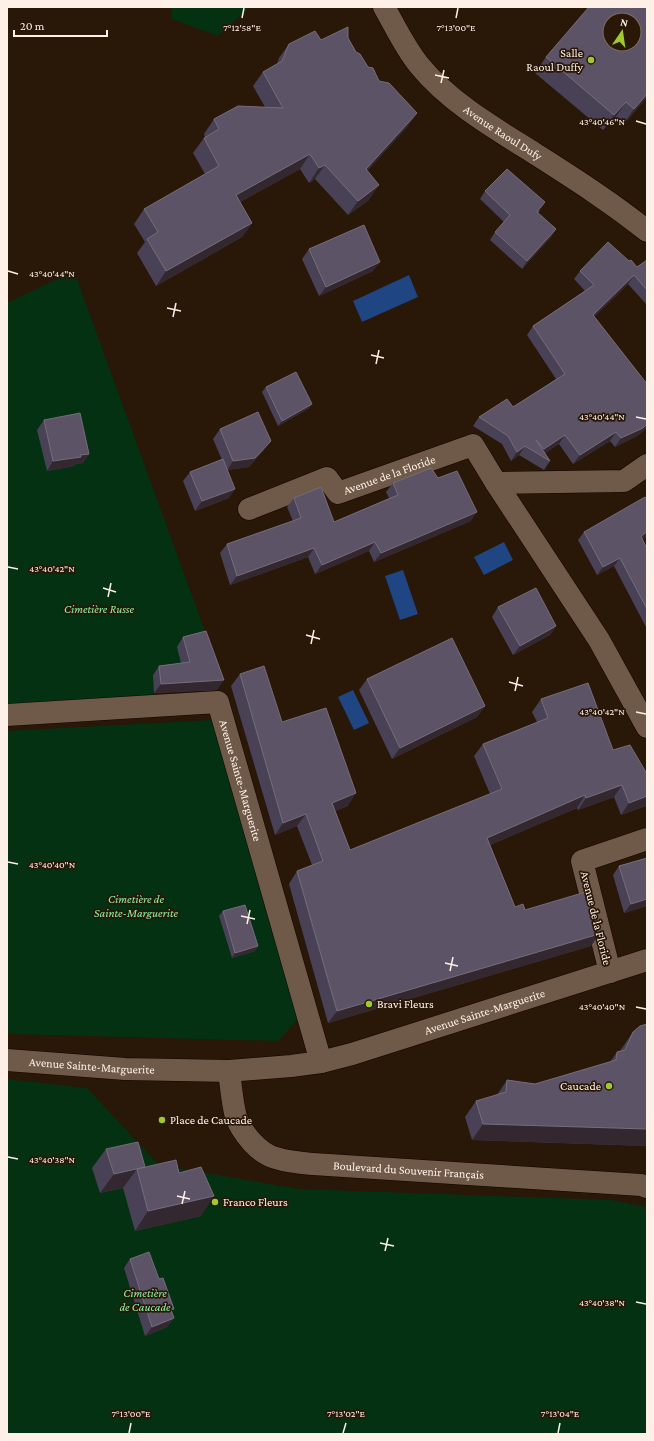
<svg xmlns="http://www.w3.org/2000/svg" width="654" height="1441" font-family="'Crimson Pro',serif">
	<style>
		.green { fill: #053113 }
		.water { fill: #1f4583 }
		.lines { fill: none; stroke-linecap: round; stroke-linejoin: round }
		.minor-casing { stroke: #110300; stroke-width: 23 }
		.tertiary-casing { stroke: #110300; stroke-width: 23 }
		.minor { stroke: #6f5948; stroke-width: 22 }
		.tertiary { stroke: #6f5948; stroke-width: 22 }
		.wall { fill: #494156 }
		.shaded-wall { fill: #342830 }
		.building { fill: #5c5466; stroke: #766c7a; fill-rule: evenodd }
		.ticks { fill: none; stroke: #fef0e7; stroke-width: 1.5 }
		.poi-dot { fill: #9eca2f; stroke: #291708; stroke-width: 1.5 }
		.labels { text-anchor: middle; stroke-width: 3.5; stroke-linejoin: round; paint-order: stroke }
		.poi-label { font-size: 12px; fill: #fef0e7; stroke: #291708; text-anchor: start }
		.street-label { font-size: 12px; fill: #fef0e7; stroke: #291708 }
		.park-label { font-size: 12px; font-style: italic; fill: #8beea0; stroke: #291708 }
		.ticks-label { font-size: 10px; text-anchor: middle; fill: #fef0e7; stroke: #291708; stroke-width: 3.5; stroke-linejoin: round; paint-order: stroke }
	</style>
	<rect width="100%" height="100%" fill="#291708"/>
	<path class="green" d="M172,7h78l-32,29 -46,-17z
		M74,271l132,363 -52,63 -147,11v-405z
		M214,720l89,294 -25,27 -267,-7 -4,-2v-301z
		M7,1079l80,9 72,77 141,24 311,11 36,7v227h-640z"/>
	<path class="water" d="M409,275l9,22 -56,25 -9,-21z
		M504,542l9,18 -29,15 -10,-18z
		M403,570l15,44 -18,6 -15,-44z
		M353,690l16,33 -15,7 -16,-33z"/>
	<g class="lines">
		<g class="minor-casing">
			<g id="minor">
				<path id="s1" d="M384,7c11,19 21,41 35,58 30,37 75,63 115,88 39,25 77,49 113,78"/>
				<path d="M496,483l128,-2 23,-16"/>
				<path id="s2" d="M249,509l78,-31 11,15 135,-48 23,38 103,157 48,87"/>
				<path id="s3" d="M7,715l211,-13 103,360"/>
				<path d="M610,972l-28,-111 65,-22"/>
				<path id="s4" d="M229,1071c2,15 3,31 7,46 6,16 23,37 40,41 12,4 25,5 37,6l328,21 6,2"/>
			</g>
		</g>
		<g class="tertiary-casing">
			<g id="tertiary">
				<path id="s5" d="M7,1060l118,9 104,2 62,-5 30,-4 31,-8 295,-94"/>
			</g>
		</g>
		<use href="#minor" class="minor"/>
		<use href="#tertiary" class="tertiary"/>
	</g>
	<path class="wall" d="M647,7v90l-24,28 -8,-7 -12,12 -68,-57 11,-16z
		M348,38l8,14 23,29 38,32 -10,14 -40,44 2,29 -21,15 -33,-36 -6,4 -9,-14 -60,33 12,21 -10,14 -86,49 -19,-33 8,-11 -11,-18 10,-15 61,-35 -12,-21 11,-15 1,-1 -1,-3 10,-15 51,-12 -12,-21 10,-14 14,-8 2,-6 10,-14 32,-4z
		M485,191l55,20 -2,2 18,16 -5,8 -29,32 -32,-29 5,-8 9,-10 -24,-23z
		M309,249l64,22 -54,25 -17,-37z
		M647,260v45l-19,-21 -34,33 53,67v44l-10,8 -22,11 -5,-6 -37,23 -14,-20 -14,9 5,8 -6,9 -25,-15 -8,6 -9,-17 -29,-18 6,-9 34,-10 43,-28 -29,-44 6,-9 52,-35 -11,-12 6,-8 49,-10 8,6z
		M266,387l46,17 -4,5 -30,17 -16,-34z
		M44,420l45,34 -6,9 -8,1 -1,2 -27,5 -10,-41z
		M220,429l44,21 -15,17 -22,3 2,28 -34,13 -12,-30 7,-9 32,-12 -9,-21z
		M438,478l33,43 -97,41 -5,-11 -54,23 -7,-17 -78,28 -10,-32 7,-9 66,-23 -6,-14 7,-9 40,24 55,-24 -3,-6 7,-9z
		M584,532l59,8 4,9v80l-33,-63 -17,9 -19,-35z
		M498,607l58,19 -6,9 -37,20 -21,-38z
		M183,637l34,53 -63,3 -1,-18 6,-9 22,-3 -4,-16z
		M240,674l42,48 66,84 -13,5 15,39 140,-56 -16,-38 9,-12 54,-22 -5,-10 9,-13 72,51 33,56 -25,9 -7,-18 -36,13 -1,-2 -87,37 25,62 10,3 66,36 -263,77 -39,-139 8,-13 15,-6 -15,-39 -22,9 -44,-149z
		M367,679l118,27 -8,11 -85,42 -33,-69z
		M647,858v48l-23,7 -11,-38 6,-9z
		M223,911l35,35 -3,5 -23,7 -13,-42z
		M647,1024v122l-175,-6 -7,-23 11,-16 21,-6 10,-15 28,4 75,-22 7,-10 3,-1 2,-3 11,-16z
		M106,1149l39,18 34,6 22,43 -66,15 -12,-43 -23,5 -8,-25z
		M130,1259l42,53 2,6 -7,9 -22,9 -21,-68z"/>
	<path class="shaded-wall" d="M647,94v3l-24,28 11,-16z
		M626,102l-11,16 -12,12 11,-15z
		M417,113l-10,14 -51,57 10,-15z
		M310,154l-10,15 -74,41 10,-15z
		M325,165l-10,14 -6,4 10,-15z
		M379,185l-10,15 -21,15 10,-14z
		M252,223l-10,14 -86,49 10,-15z
		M556,229l-5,8 -29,32 5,-8z
		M380,262l-7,9 -54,25 7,-9z
		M634,275l-6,9 -41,40 6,-9z
		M312,404l-4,5 -30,17 4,-5z
		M647,424v4l-10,8 -22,11 6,-9z
		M616,432l-6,9 -37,23 7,-9z
		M565,435l-6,9 -18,12 -1,-1 4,-6z
		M271,441l-7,9 -15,17 -22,3 6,-9z
		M525,446l-6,9 -8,6 6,-9z
		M89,454l-6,9 -8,1 -1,2 -27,5 6,-10z
		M235,489l-6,9 -34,13 7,-10z
		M477,512l-6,9 -97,41 7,-9z
		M647,532v5l-12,7 6,-8z
		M375,542l-6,9 -54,23 7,-9z
		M314,548l-6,9 -78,28 7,-9z
		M620,558l-6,8 -17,9 6,-8z
		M556,626l-6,9 -37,20 7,-9z
		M224,680l-7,10 -63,3 7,-9z
		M485,706l-8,11 -85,42 8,-11z
		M622,785l-8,12 -36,13 8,-12z
		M356,793l-8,13 -25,10 9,-13z
		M585,795l-8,13 -99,42 9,-12z
		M647,796v8l-1,2 -25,9 8,-12z
		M306,814l-9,12 -22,9 8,-12z
		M647,899v7l-23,7 7,-9z
		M599,934l-8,12 -263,77 9,-12z
		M258,946l-3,5 -23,7 3,-5z
		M483,1124l164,5v17l-175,-6z
		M137,1169l-14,19 -23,5 14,-19z
		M214,1196l-13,20 -66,15 13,-20z
		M174,1318l-7,9 -22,9 7,-9z"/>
	<path class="building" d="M589,7h58v87l-13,15 -8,-7 -12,13 -68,-58zM610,20h24v24h-24z
		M348,27v11l8,14 4,2 8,13 5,1 6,13 10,2 28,30 -51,56 13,16 -21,16 -33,-36 -6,3 -9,-14 -74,41 16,28 -86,48 -19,-32 11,-7 -14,-23 75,-43 -15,-28 15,-9 -5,-10 24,-13 45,2 -20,-36 19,-11 7,-17 26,-13 6,9z
		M507,169l38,33 -8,10 19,17 -29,32 -32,-29 15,-17 -25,-24z
		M364,225l16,37 -54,25 -17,-38z
		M608,242l21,19 2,-1 6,7 10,-7v30l-13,-15 -41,40 54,69v40l-4,4 -22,10 -5,-6 -36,23 -15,-20 -21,14 -8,-9 14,21 -25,-15 -8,6 -9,-16 -29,-19 28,-18 6,8 52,-33 -32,-48 61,-41 -14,-14z
		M296,372l16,32 -30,17 -16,-34z
		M258,412l13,29 -16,17 -22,3 -13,-32z
		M80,413l9,41 -9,1 1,2 -28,4 -9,-41z
		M223,459l12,30 -33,12 -12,-29z
		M431,468l7,10 19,-7 20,41 -96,41 -6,-11 -53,23 -8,-17 -77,28 -10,-32 74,-26 -7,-20 27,-11 13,35 64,-27 -5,-12z
		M645,497l2,2v33l-6,4 6,13v60l-27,-51 -17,9 -19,-35z
		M536,588l20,38 -36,20 -22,-39z
		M206,631l18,49 -63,4 -2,-18 31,-4 -7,-25z
		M452,638l33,68 -85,42 -33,-69z
		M264,666l18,56 44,-14 30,85 -24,10 18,47 152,-61 -19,-45 65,-26 -7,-19 47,-16 25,67 17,-5 17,29v22l-18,7 -7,-18 -36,13 -1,-3 -98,43 28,69 8,-3 2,6 64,-19 10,43 -262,77 -40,-140 26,-10 -17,-47 -23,9 -43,-149z
		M647,858v41l-16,5 -12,-38z
		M245,905l13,41 -23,7 -12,-42z
		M647,1024v105l-164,-5 -7,-23 30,-9 1,-12 28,4 81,-24 1,-8 8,-2 8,-18 7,-6z
		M138,1142l7,25 -31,7 -8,-25z
		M176,1160l3,13 22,-6 13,29 -66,15 -11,-42z
		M149,1252l10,27 4,-1 11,31 -3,1 3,8 -22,9 -22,-68z"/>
	<path class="ticks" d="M242,18l2,-10M456,18l2,-10M435,75l14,3M441,83l3,-13M636,121l10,3M8,271l10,3M167,308l14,3M173,317l3,-14M371,355l13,3M376,364l3,-14M636,417l10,2M8,567l10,2M103,588l13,4M108,597l3,-14M306,635l14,4M311,644l3,-14M509,682l14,4M515,691l3,-14M636,712l10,2M8,862l10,2M241,916l14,3M247,924l3,-14M445,963l13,3M450,971l3,-14M636,1007l10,2M8,1157l10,2M177,1196l13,3M182,1204l3,-13M380,1243l14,3M385,1251l3,-13M636,1302l10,2M129,1433l2,-10M343,1433l3,-10M558,1433l2,-10"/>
	<g class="poi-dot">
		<circle cx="591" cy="60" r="4"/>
		<circle cx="369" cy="1004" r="4"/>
		<circle cx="609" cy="1086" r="4"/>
		<circle cx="162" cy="1120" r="4"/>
		<circle cx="215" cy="1202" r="4"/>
	</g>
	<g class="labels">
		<g class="poi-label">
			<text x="583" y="57" text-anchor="end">Salle<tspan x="583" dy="14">Raoul Duffy</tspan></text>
			<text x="377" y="1008">Bravi Fleurs</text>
			<text x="601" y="1090" text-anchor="end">Caucade</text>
			<text x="170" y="1124">Place de Caucade</text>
			<text x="223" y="1206">Franco Fleurs</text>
		</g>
		<g class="street-label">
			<text dy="4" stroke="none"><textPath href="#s1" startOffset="176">Avenue Raoul Dufy</textPath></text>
			<text dy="4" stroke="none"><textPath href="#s2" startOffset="157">Avenue de la Floride</textPath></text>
			<text dy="4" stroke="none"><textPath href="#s3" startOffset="293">Avenue Sainte-Marguerite</textPath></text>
			<text transform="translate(596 918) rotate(76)" y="4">Avenue de la Floride</text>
			<text dy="4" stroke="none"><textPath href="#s5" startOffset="486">Avenue Sainte-Marguerite</textPath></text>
			<text dy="4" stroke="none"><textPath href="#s5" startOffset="85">Avenue Sainte-Marguerite</textPath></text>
			<text dy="4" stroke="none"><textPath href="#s4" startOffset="239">Boulevard du Souvenir Français</textPath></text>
		</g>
		<g class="park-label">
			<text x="99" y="613">Cimetière Russe</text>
			<text x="136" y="903">Cimetière de<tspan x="136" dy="14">Sainte-Marguerite</tspan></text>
			<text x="145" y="1297">Cimetière<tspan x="145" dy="14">de Caucade</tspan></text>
		</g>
	</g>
	<g class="ticks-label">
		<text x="242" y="31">7°12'58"E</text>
		<text x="456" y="31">7°13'00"E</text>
		<text x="602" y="125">43°40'46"N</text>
		<text x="52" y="277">43°40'44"N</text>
		<text x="602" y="420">43°40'44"N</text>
		<text x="52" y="572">43°40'42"N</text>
		<text x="602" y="715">43°40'42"N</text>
		<text x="52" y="868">43°40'40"N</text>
		<text x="602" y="1010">43°40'40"N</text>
		<text x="52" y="1163">43°40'38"N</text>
		<text x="602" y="1306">43°40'38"N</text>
		<text x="131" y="1417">7°13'00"E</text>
		<text x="346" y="1417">7°13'02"E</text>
		<text x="560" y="1417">7°13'04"E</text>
	</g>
	<rect width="654" height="1441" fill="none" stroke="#fef0e7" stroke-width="16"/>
	<g transform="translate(622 32) rotate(13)"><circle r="19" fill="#291708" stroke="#7e6e61"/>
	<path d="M0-3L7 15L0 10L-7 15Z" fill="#9eca2f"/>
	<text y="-6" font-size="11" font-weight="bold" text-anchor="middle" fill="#fef0e7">N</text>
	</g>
	<path d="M14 30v6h93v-6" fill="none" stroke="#fef0e7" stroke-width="2"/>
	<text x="20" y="30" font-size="12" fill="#fef0e7" stroke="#291708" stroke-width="3" paint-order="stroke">20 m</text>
</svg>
